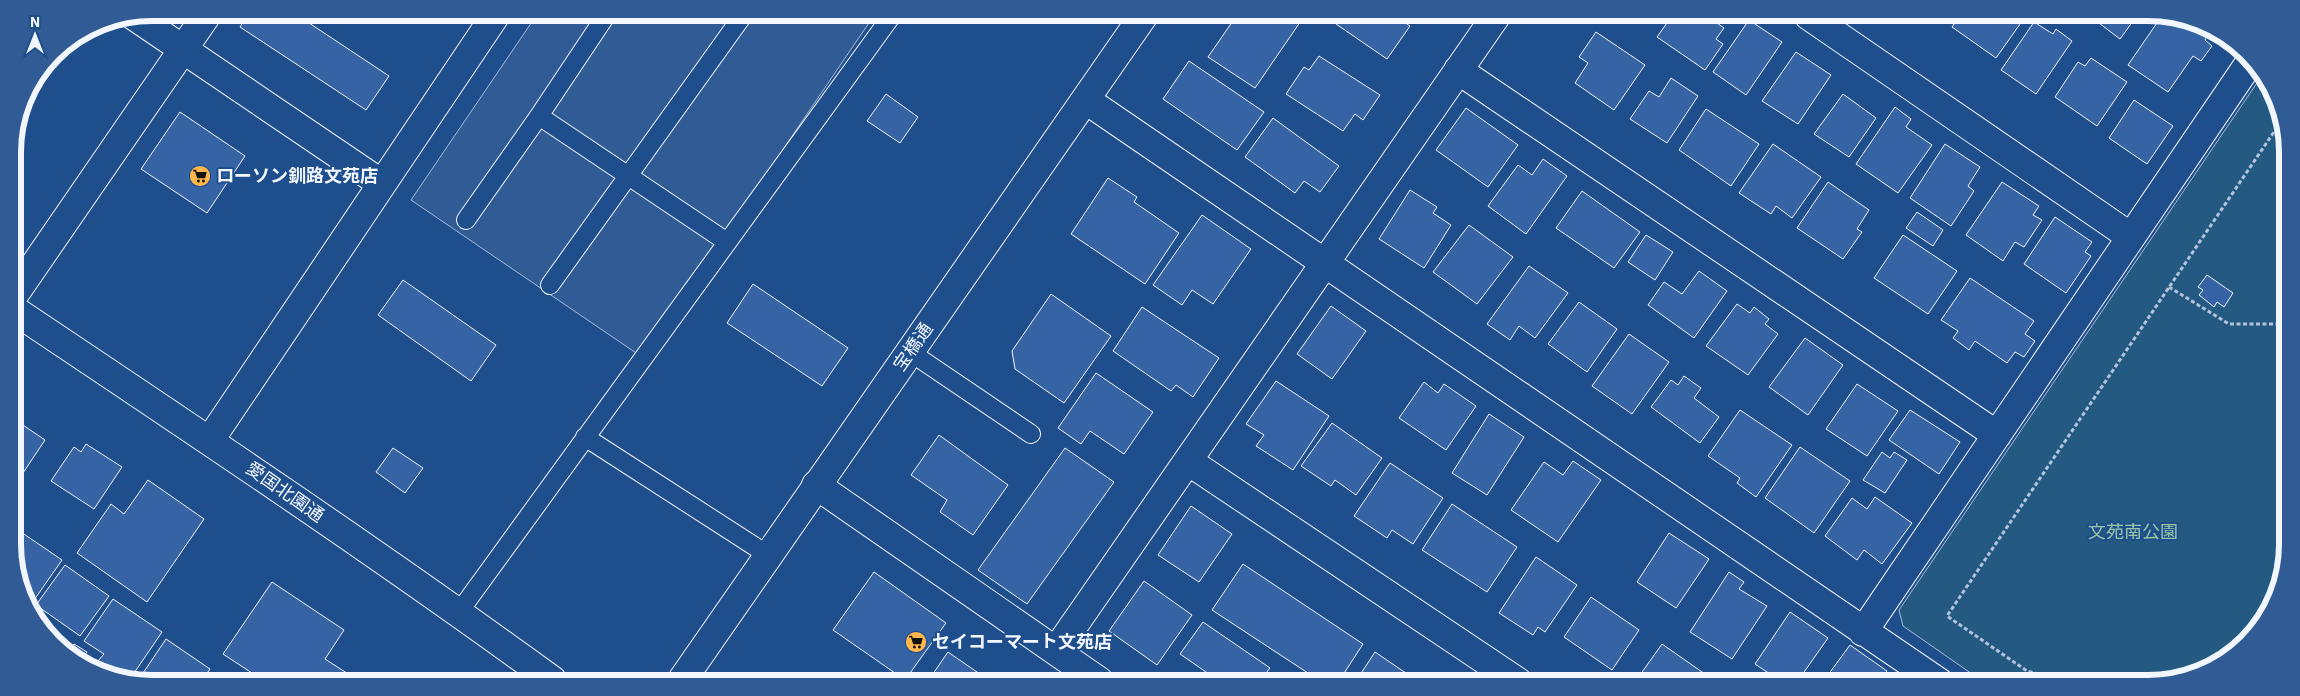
<svg xmlns="http://www.w3.org/2000/svg" width="2300" height="696" font-family="'IBM Plex Sans','Noto Sans JP',sans-serif">
	<style>
		.green { fill: #245a82; stroke: #a8bbd7 }
		.parking { fill: #305b95; stroke: #a8bbd7 }
		.building { fill: #3563a3; stroke: #f2f6ff }
		.lines { fill: none; stroke-linecap: round; stroke-linejoin: round }
		.lane-casing { stroke: #f2f6ff; stroke-width: 20 }
		.street-casing { stroke: #f2f6ff; stroke-width: 30 }
		.secondary-casing { stroke: #f2f6ff; stroke-width: 30 }
		.path { stroke: #b3c4dc; stroke-width: 3; stroke-dasharray: 4 2.5; stroke-linecap: butt }
		.lane { stroke: #1f4e8c; stroke-width: 18 }
		.street { stroke: #1f4e8c; stroke-width: 28 }
		.secondary { stroke: #1f4e8c; stroke-width: 28 }
		.labels { text-anchor: middle; stroke-width: 4; stroke-linejoin: round; paint-order: stroke }
		.poi-label { font-size: 18px; font-weight: bold; fill: #f2f6ff; stroke: #1f4e8c; text-anchor: start }
		.street-label { font-size: 18px; fill: #f2f6ff; stroke: #1f4e8c }
		.park-label { font-size: 18px; fill: #97c8a6; stroke: #1f4e8c }
		.rim { fill: none; stroke: #f2f6ff; stroke-width: 6 }
	</style>
	<rect width="100%" height="100%" fill="#1f4e8c"/>
	<path class="green" d="M2261,77l24,48 -2,455 -19,41 -31,34 -76,28h-172l-82,-57 -4,-16z"/>
	<path class="parking" d="M538,13l337,1 -233,343 -231,-157z"/>
	<path class="building" d="M249,13h45l95,63 -23,34 -126,-83z
		M1237,15h68l-50,73 -47,-31z
		M1342,15h52l16,11 -23,33 -51,-35z
		M1672,16h35l17,12 -8,11 7,5 -18,26 -48,-33z
		M1959,17h66l-29,41 -44,-31z
		M2091,17h45l-16,22z
		M2161,17h23l25,16 -4,7 7,6 -11,15 -8,-5 -25,36 -40,-27z
		M1749,20l33,22 -36,53 -33,-23z
		M2034,22l19,12 3,-5 16,12 -36,53 -35,-24z
		M1596,32l49,33 -31,45 -39,-27 13,-20 -9,-6z
		M67,44l-25,39 -6,-4 18,-26z
		M1796,52l35,23 -33,49 -36,-23z
		M1319,56l61,39 -17,25 -8,-6 -12,17 -57,-37 18,-27 5,3z
		M2091,58l36,24 -30,44 -42,-29 23,-35 7,4z
		M1189,61l75,51 -27,38 -74,-51z
		M1671,78l27,18 -31,47 -37,-24 19,-28 10,6z
		M886,94l32,23 -18,26 -33,-22z
		M1843,94l33,24 -27,39 -35,-23z
		M2134,100l39,26 -26,38 -38,-26z
		M1895,107l16,12 -5,8 26,18 -34,48 -42,-29z
		M1466,108l52,37 -30,42 -52,-37z
		M1706,109l53,35 -28,42 -52,-36z
		M180,112l65,44 -38,57 -66,-44z
		M1273,118l66,48 -19,26 -16,-11 -9,12 -50,-36z
		M1773,144l48,33 -29,41 -16,-12 -5,8 -32,-21z
		M1945,144l35,23 -12,19 6,5 -23,35 -41,-28z
		M1543,159l24,17 -41,58 -38,-28 30,-41 14,10z
		M1108,178l29,19 -3,5 45,31 -34,51 -74,-50z
		M1828,182l41,28 -12,19 5,3 -19,27 -46,-31z
		M2002,182l37,24 -6,9 9,5 -18,27 -9,-5 -12,19 -37,-26z
		M1410,190l27,17 -4,6 18,12 -27,43 -45,-29z
		M1582,191l58,41 -26,36 -58,-40z
		M1917,212l26,18 -10,16 -27,-18z
		M1202,215l49,34 -38,55 -21,-14 -10,15 -29,-20z
		M2055,217l37,25 -7,10 6,4 -25,37 -42,-29z
		M1469,225l44,32 -36,47 -44,-32z
		M1646,235l27,17 -18,28 -27,-18z
		M1903,235l54,36 -29,43 -54,-36z
		M1529,266l39,27 -33,45 -16,-12 -9,14 -23,-16z
		M1699,271l28,20 -33,47 -46,-33 16,-23 18,12z
		M2207,275l26,18 -9,14 -7,-5 -3,5 -15,-12 4,-5 -5,-3z
		M1970,278l64,43 -9,13 10,7 -11,16 -9,-5 -8,11 -32,-22 -6,9 -16,-12 5,-7 -17,-11z
		M403,280l93,65 -25,36 -93,-66z
		M753,284l95,64 -26,38 -95,-63z
		M1051,294l60,42 -47,67 -49,-34 -3,-18z
		M1579,302l38,27 -30,43 -39,-28z
		M1737,304l13,9 4,-6 15,12 -4,5 13,10 -30,41 -42,-29z
		M1331,306l35,25 -34,48 -35,-25z
		M1142,307l77,51 -26,39 -17,-12 -5,6 -58,-40z
		M1629,334l40,28 -37,52 -40,-28z
		M1805,338l38,27 -35,50 -39,-28z
		M1096,373l57,39 -29,42 -34,-23 -9,13 -23,-16z
		M1684,376l17,12 -7,10 25,19 -19,26 -49,-36 20,-27 7,5z
		M1276,381l53,35 -36,54 -37,-24 8,-11 -18,-11z
		M1424,382l14,11 6,-9 32,22 -30,44 -47,-32z
		M1857,384l41,27 -31,45 -41,-27z
		M1740,410l52,35 -36,52 -19,-14 3,-5 -32,-22z
		M1910,410l50,32 -21,32 -50,-34z
		M1489,414l35,23 -37,58 -35,-22z
		M14,419l31,21 -30,45z
		M1332,423l50,35 -26,37 -21,-15 -4,6 -30,-20z
		M939,435l69,50 -35,50 -33,-23 7,-12 -36,-25z
		M86,444l36,23 -28,42 -43,-28 23,-34 7,5z
		M1800,447l50,34 -36,52 -49,-35z
		M393,448l30,20 -18,25 -29,-21z
		M1065,448l49,34 -87,122 -49,-34z
		M1882,452l8,6 4,-6 13,8 -22,33 -22,-13z
		M1573,461l28,19 -43,62 -47,-32 33,-48 19,13z
		M1390,463l53,35 -30,46 -21,-14 -5,8 -33,-22z
		M148,480l56,39 -57,83 -70,-49 34,-49 13,10z
		M1875,497l37,26 -30,41 -18,-14 -7,10 -32,-24 27,-38 15,11z
		M1452,504l65,43 -30,45 -65,-42z
		M1191,506l41,28 -33,48 -41,-27z
		M15,528l47,32 -30,43 -17,-32z
		M1669,533l40,26 -33,49 -39,-26z
		M1536,557l41,28 -32,47 -7,-5 -5,8 -34,-22z
		M1243,564l120,80 -24,37h-19l-108,-71z
		M65,565l44,31 -29,40 -44,-31z
		M874,572l72,51 -41,57 -72,-50z
		M1729,572l15,10 -5,7 28,17 -35,53 -42,-27z
		M1144,581l48,34 -35,50 -48,-34z
		M272,582l72,48 -19,29 31,20h-95l-38,-25z
		M1591,597l48,33 -27,40 -48,-33z
		M113,599l49,33 -32,47h-7l-25,-18 6,-7 -20,-13z
		M1790,612l38,26 -31,44h-15l-27,-18z
		M1203,622l67,46 -10,13h-41l-39,-27z
		M166,639l44,30 -7,10h-64z
		M74,644l13,8 -5,7 -13,-8z
		M1662,644l53,37 -1,1h-79z
		M1850,645l37,26 -9,12h-48l-5,-4z
		M948,652l42,29h-62z
		M1375,652l44,30 -63,-1z"/>
	<g class="lines">
		<g class="lane-casing">
			<path id="lane" d="M607,14l-68,102 188,126
				M466,220l73,-104
				M550,285l194,-271
				M910,352l121,82
				M585,437l183,118
				M459,612l434,-598"/>
		</g>
		<g class="street-casing">
			<path id="street" d="M134,16l248,168
				M1809,16l322,221
				M1458,70l539,365
				M1086,100l854,583
				M14,295l194,-282
				M210,440l287,-427
				M1188,461l330,221
				M816,485l283,196
				M1863,632l389,-573
				M1056,651l440,-635"/>
		</g>
		<g class="secondary-casing">
			<path id="secondary" d="M14,310c181,121 362,242 538,370
				M682,680l462,-665"/>
		</g>
		<path class="path" d="M2169,287l60,37h55
			M2070,683l-43,-12 -80,-55 335,-496"/>
		<use href="#lane" class="lane"/>
		<use href="#street" class="street"/>
		<use href="#secondary" class="secondary"/>
	</g>
	<defs>
		<g id="supermarket-disc" transform="scale(1.125)"><circle r="9.5" fill="#ffb74d" stroke="#1f4e8c"/><path d="M-6-5.5h2.5l.6 2H6L4.5 2H-2.5L-4.4-4H-6ZM-1.5 3.2a1.3 1.3 0 1 0 .1 0ZM3 3.2a1.3 1.3 0 1 0 .1 0Z" fill="#111"/></g>
	</defs>
	<g fill-rule="evenodd">
		<use href="#supermarket-disc" x="200" y="176"/>
		<use href="#supermarket-disc" x="916" y="642"/>
	</g>
	<g class="labels">
		<g class="poi-label">
			<text x="216" y="182">ローソン釧路文苑店</text>
			<text x="932" y="648">セイコーマート文苑店</text>
		</g>
		<g class="street-label">
			<text transform="translate(913 347) rotate(-55)" y="6">宝橋通</text>
			<text transform="translate(285 492) rotate(35)" y="6">愛国北園通</text>
		</g>
		<g class="park-label">
			<text x="2133" y="538">文苑南公園</text>
		</g>
	</g>
	<path d="M0 0H2300V696H0ZM152 21H2148A131 131 0 0 1 2279 152V544A131 131 0 0 1 2148 675H152A131 131 0 0 1 21 544V152A131 131 0 0 1 152 21Z" fill="#305b95" fill-rule="evenodd"/>
	<path class="rim" d="M152 21H2148A131 131 0 0 1 2279 152V544A131 131 0 0 1 2148 675H152A131 131 0 0 1 21 544V152A131 131 0 0 1 152 21Z"/>
	<g transform="translate(35 35)" stroke="#1f4e8c" stroke-width="4" paint-order="stroke">
	<path d="M0-4L9 19L0 12L-9 19Z" fill="#f2f6ff"/>
	<text y="-8" font-size="14" font-weight="bold" text-anchor="middle" fill="#f2f6ff">N</text>
	</g>
</svg>
